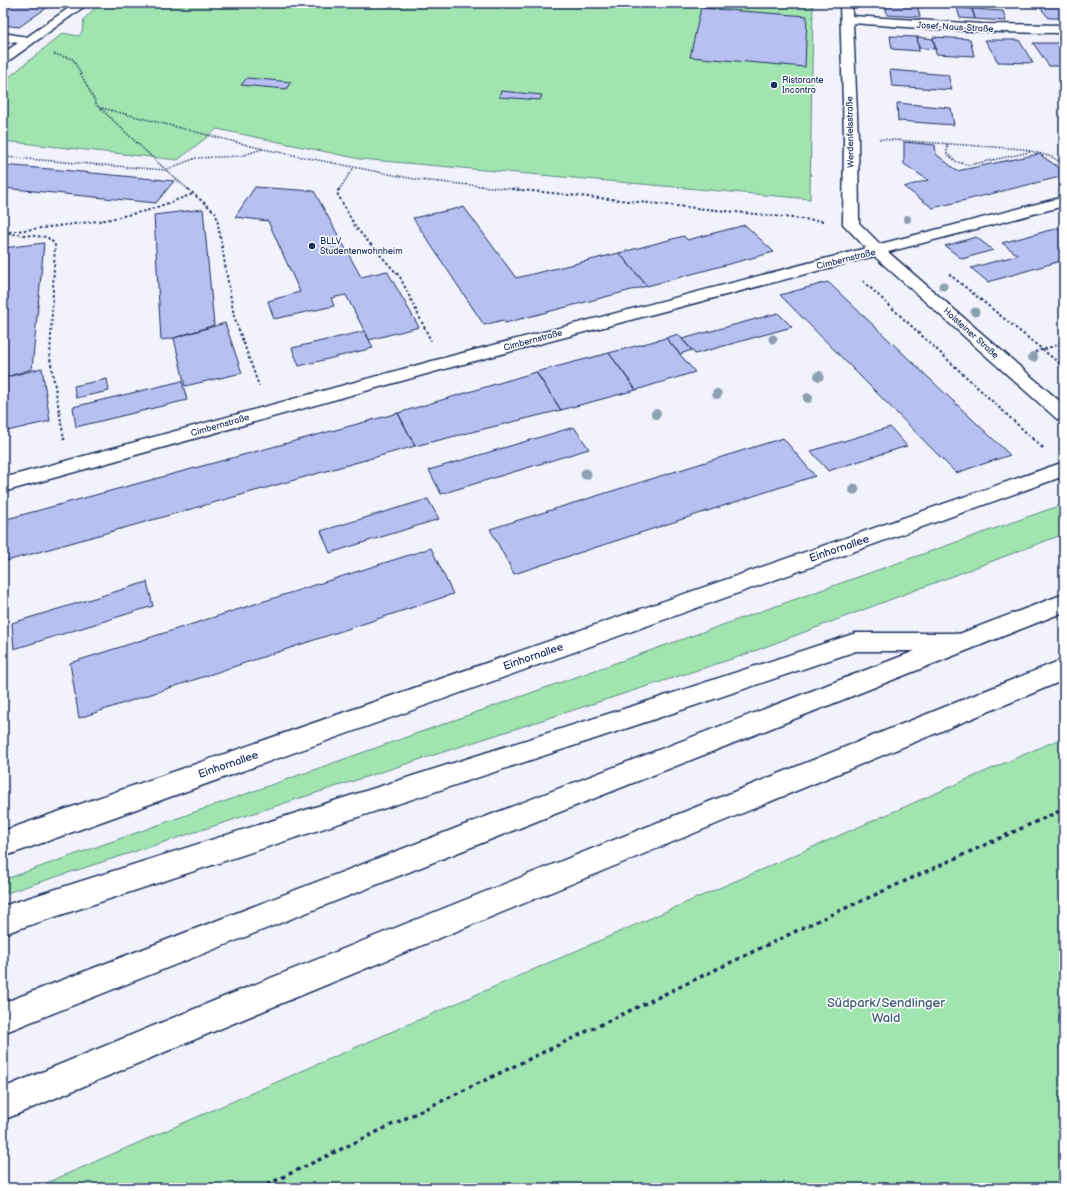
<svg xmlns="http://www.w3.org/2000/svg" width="1067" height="1191" font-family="'Balsamiq Sans',sans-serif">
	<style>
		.green { fill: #a1e4af; stroke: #5e8a86 }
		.building { fill: #b8bff1; stroke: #1b2f5e }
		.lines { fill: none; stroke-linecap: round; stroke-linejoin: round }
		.minor-casing { stroke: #1b2f5e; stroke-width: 3 }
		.highway-casing { stroke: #1b2f5e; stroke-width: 3 }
		.path-far3 { stroke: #1b2f5e; stroke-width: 1.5; stroke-dasharray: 1.5 1.5; stroke-linecap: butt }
		.path-far2 { stroke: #1b2f5e; stroke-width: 2; stroke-dasharray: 2.5 2.5; stroke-linecap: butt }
		.path-far1 { stroke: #1b2f5e; stroke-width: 2.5; stroke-dasharray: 3 3; stroke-linecap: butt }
		.path { stroke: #1b2f5e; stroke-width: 3.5; stroke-dasharray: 4 4; stroke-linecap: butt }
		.minor { fill: #fff; fill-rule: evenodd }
		.highway { fill: #fff; fill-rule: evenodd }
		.tree { fill: #8da0b0 }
		.poi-dot { fill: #1b2f5e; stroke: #fff; stroke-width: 1.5 }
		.labels { text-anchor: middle; stroke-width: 3; stroke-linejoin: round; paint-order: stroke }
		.far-street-label { font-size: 9px; fill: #1b2f5e; stroke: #fff }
		.far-poi-label { font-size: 9px; fill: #1b2f5e; stroke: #fff; text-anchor: start }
		.street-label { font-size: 11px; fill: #1b2f5e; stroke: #fff }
		.near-park-label { font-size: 13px; fill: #3c5c72; stroke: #fff }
	</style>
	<rect width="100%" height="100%" fill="#f1f2fc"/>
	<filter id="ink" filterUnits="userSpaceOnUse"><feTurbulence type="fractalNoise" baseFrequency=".025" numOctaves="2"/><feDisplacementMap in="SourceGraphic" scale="8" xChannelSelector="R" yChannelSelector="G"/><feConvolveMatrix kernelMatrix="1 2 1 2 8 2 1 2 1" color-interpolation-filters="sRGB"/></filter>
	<g filter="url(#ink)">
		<path class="green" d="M100,3h713l-3,196 -450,-40 -143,-30 -39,31 -175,-19v-59l60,-49 16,3 3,-4 2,-13z
			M1064,504v30l-323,122 -738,238v-14z
			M1064,737v451h-1029z"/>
		<path class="building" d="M13,3h30l9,1 -33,23 -16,-2v-16z
			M885,3l32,2 3,12 -33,-2z
			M1036,3h25l3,3v12h-15z
			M701,8l106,8 -2,51 -115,-10z
			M957,8l15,1 3,10 -15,-1z
			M972,9l31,2 3,10 -31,-2z
			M890,36l27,1 2,14 -27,-2z
			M917,37l16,2 3,10 -17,-1z
			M933,37l37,2 4,17 -38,-2z
			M985,40h34l14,23 -35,-1z
			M1033,43h31v23h-15z
			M890,70l58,5 4,15 -60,-4z
			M247,78l44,4 -5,7 -45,-4z
			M501,91l41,4 -2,5 -41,-3z
			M897,103l54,5 3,17 -56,-4z
			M904,142l31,3 1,9 21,17 82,-17 25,17v5l-131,32 -29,-21 24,-7 -24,-16z
			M3,165l69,6 102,10 -18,22 -153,-15z
			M255,187l59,4 47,86 26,-6 32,56 -50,13 -23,-45 -15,3 3,8 -60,13 -6,-18 32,-9 -32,-71 -33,-4z
			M464,207l52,71 103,-25 28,33 -142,37 -2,-3 -19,5 -71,-107z
			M203,209l11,116 -40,13 -13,2 -7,-125z
			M745,225l29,27 -127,34 -28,-33 65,-17 3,4z
			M1058,228l6,4v28l-76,22 -17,-14 47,-13 -16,-12z
			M976,237l17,13 -31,9 -17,-13z
			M44,243l-12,126 -29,9v-130z
			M828,282l84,80 98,93 -54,18 -176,-178z
			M778,313l14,14 -97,27 -13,-15z
			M225,323l17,50 -57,13 -11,-48z
			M365,331l8,17 -74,18 -7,-18z
			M678,334l4,5 10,11 -12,4 -14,-16z
			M666,338l29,34 -59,18 -27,-37z
			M609,353l27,37 -75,20 -25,-38z
			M42,368l8,53 -47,11v-54z
			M536,372l25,38 -146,36 -17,-33z
			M107,379l2,12 -33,7 -2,-12z
			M182,381l5,19 -111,27 -3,-20z
			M398,413l17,33 -412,116v-42z
			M574,427l15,22 -148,45 -12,-24z
			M890,427l17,19 -79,25 -17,-20z
			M783,438l32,38 -301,98 -24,-45z
			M428,499l11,20 -109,34 -9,-22z
			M431,548l22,46 -374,124 -9,-55z
			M147,582l6,24 -139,43 -2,-26z"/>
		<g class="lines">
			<g class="minor-casing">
				<path id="minor" d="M76,3h13l-82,59 -4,1v-10l15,-10 -15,-2v-8l24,4z
					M840,3h12v13l130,8 82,1v8c-71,0 -141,-4 -211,-10l5,114 1,86 21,21 184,-47v9l-176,46 176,153v16l-7,-2 -183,-163 -426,112 -445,124v-14l433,-118 430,-112 -23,-24 1,-87z
					M1064,462v14l-1061,381v-26z"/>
			</g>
			<g class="highway-casing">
				<path id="highway" d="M1064,594v18l-1061,421v-30l912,-352h-59l-201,68 -652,215v-28l652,-207 201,-66h98l5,1z
					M1064,659v21l-50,21 -780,322 -231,97v-32l223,-92z"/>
			</g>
			<path class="path-far3" d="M695,3l34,3
				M54,54l19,5 25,48 165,42 156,31 103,10
				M99,107c30,28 59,57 90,83
				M879,139l144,10 29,8 12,7
				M947,144v10l10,8 12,3 61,-13
				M3,157l162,13 31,-12 45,-2 21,-7
				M339,190l15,-23"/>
			<path class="path-far2" d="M188,189l28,24 18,103 25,70
				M339,189l-2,4 19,35 44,49 31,64
				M512,189l311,32
				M9,232l97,-12 43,-10 44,-16
				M3,233l44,4 8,7 -5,114 14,81
				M949,274l115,93
				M863,281l170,158
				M1035,352l29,-9"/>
			<path class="path-far1" d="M64,438v2
				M1032,438l11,10"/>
			<path class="path" d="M260,1188l555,-266 249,-113"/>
			<use href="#minor" class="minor"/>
			<use href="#highway" class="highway"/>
		</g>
		<g class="tree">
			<circle cx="907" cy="219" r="4"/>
			<circle cx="943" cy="286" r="4.5"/>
			<circle cx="975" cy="312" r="4.5"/>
			<circle cx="773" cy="339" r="4.5"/>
			<circle cx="1033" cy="357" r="5"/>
			<circle cx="819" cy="376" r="5"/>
			<circle cx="717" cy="394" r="5"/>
			<circle cx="808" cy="398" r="5"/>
			<circle cx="656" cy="414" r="5"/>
			<circle cx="586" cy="474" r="5.5"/>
			<circle cx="854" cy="489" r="5.5"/>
		</g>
	</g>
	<g class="poi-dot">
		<circle cx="774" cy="85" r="4"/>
		<circle cx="312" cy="246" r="4"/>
	</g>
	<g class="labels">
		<g class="far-street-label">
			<text transform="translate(955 27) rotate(3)" y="3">Josef-Naus-Straße</text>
			<text transform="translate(850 132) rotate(-91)" y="3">Werdenfelsstraße</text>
			<text transform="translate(846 259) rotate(-14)" y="3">Cimbernstraße</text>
			<text transform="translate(971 333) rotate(42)" y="3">Holsteiner Straße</text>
			<text transform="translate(533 340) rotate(-15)" y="3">Cimbernstraße</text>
			<text transform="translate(220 425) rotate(-16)" y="3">Cimbernstraße</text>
		</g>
		<g class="far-poi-label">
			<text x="782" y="83">Ristorante<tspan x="782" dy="10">Incontro</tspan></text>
			<text x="320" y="244">BLLV<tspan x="320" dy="10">Studentenwohnheim</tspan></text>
		</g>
		<g class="street-label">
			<text transform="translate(839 548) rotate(-19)" y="4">Einhornallee</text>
			<text transform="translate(533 656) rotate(-19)" y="4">Einhornallee</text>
			<text transform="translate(228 764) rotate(-19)" y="4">Einhornallee</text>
		</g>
		<g class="near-park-label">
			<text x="886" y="1007">Südpark/Sendlinger<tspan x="886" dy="15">Wald</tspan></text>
		</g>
	</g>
	<rect width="1067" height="1191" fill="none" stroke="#fff" stroke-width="16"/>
	<rect x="8" y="8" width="1051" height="1175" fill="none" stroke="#1b2f5e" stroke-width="1.5" filter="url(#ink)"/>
</svg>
